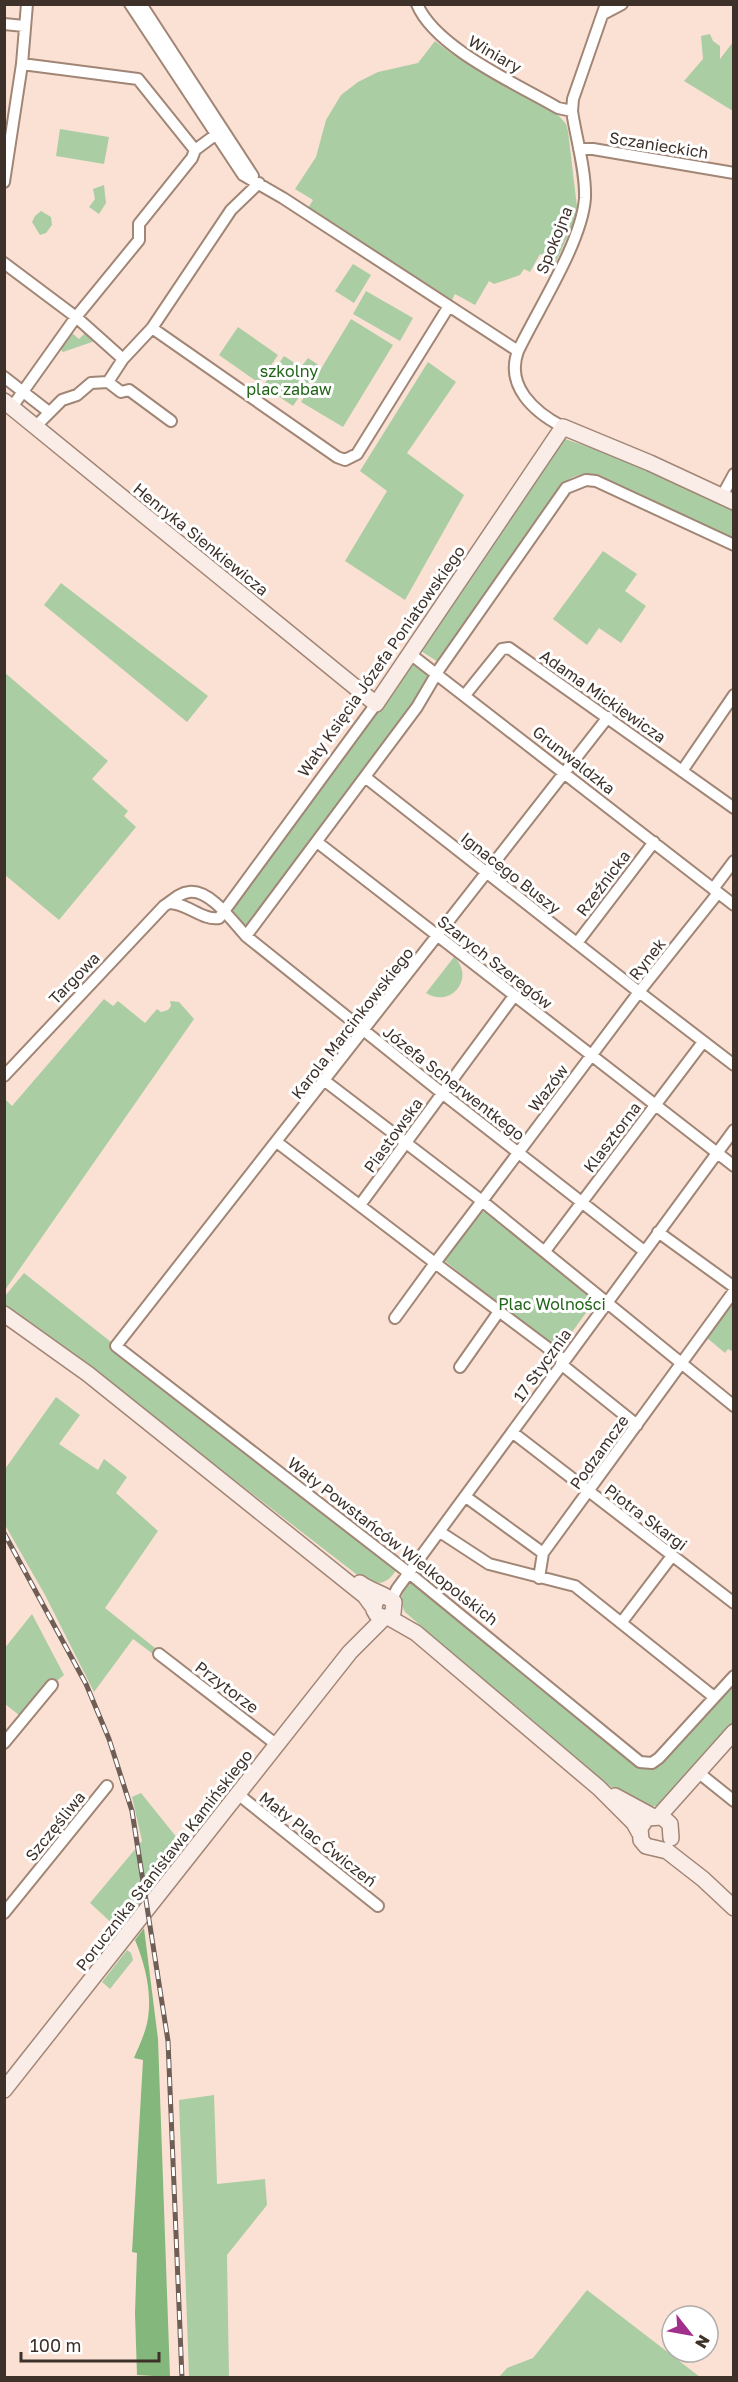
<svg xmlns="http://www.w3.org/2000/svg" width="738" height="2382" font-family="'Golos Text',sans-serif">
	<style>
		.green { fill: #aacda4 }
		.forest { fill: #84b77c }
		.lines { fill: none; stroke-linecap: round; stroke-linejoin: round }
		.street-casing { stroke: #a18575; stroke-width: 14 }
		.secondary-casing { stroke: #a18575; stroke-width: 18 }
		.street { stroke: #fff; stroke-width: 10 }
		.secondary { stroke: #faece6; stroke-width: 15 }
		.rail-casing { stroke: #6e5e56; stroke-width: 5 }
		.rail { stroke: #fff; stroke-width: 3; stroke-dasharray: 9; stroke-linecap: butt }
		.labels { text-anchor: middle; stroke-width: 6; stroke-linejoin: round; paint-order: stroke }
		.street-label { font-size: 16px; fill: #3d312a; stroke: #fff }
		.park-label { font-size: 16px; fill: #216518; stroke: #fff }
	</style>
	<rect width="100%" height="100%" fill="#fbe1d4"/>
	<path class="green" d="M710,34l3,7 7,5v13l13,-17v69l-49,-30 19,-22 -2,-23z
		M435,41l17,13 107,62 7,8 2,7 9,76 -4,17 -17,38 -16,-8 -10,18 -6,-3 -4,6 -26,9 -5,-3 -14,24 -20,-11 -3,6 -144,-92 5,-8 -18,-11 21,-32 10,-37 15,-25 17,-13 20,-10 40,-9z
		M60,129l49,8 -5,27 -48,-8z
		M104,185l2,18 -7,11 -10,-7 6,-8 -2,-10z
		M41,211l10,6 1,8 -6,8 -6,2 -8,-13 3,-6z
		M353,264l18,11 -17,28 -19,-12z
		M366,291l47,27 -13,23 -47,-27z
		M351,319l42,26 -50,82 -42,-25z
		M75,325l2,1 -5,7 7,6 6,-6 10,8 -32,11 -2,-2z
		M238,327l40,28 -19,28 -40,-28z
		M284,356l17,11 7,-9 12,8 -27,40 -30,-20z
		M428,362l28,20 -49,71 57,42 -59,105 -60,-39 42,-70 -27,-20z
		M565,439l83,28 85,39v36l-142,-68c-16,0 -23,4 -34,16l-119,172 -20,-13z
		M603,551l34,23 -12,17 21,15 -25,37 -22,-15 -12,17 -34,-26z
		M61,583l147,113 -21,26 -143,-117z
		M412,663c8,4 16,7 15,17l-23,38 -150,204 -8,4 -14,-14 1,-7z
		M4,672l104,89 -16,18 36,32 -4,5 12,11 -77,93 -54,-45z
		M454,957c22,20 -3,52 -28,36z
		M104,999l9,7 5,-5 27,22 12,-14 4,3 7,-2 3,-4 -1,-5 9,1 15,17 -189,271v-191l7,7z
		M481,1211l6,2 110,85 -39,53 -113,-90v-3z
		M24,1273l373,296c-7,10 -13,17 -25,12l-3,3 -269,-208 -95,-71v-9z
		M733,1301v48l-2,2 -3,-2 -3,4 -18,-15z
		M56,1397l24,18 -21,29 39,26 6,-11 23,18 -11,16 42,38 -53,77 55,44 -3,5 -24,-18 -39,53 -49,-97 -40,-70v-56z
		M411,1579l220,181 14,8 12,-3 76,-84v42l-73,82 -12,2 -32,-20 -2,2 -49,-37 -160,-140c-7,-14 -2,-21 6,-33z
		M32,1614l32,61 -12,10 -28,34 -19,-15 -1,-55z
		M141,1793l41,51 12,8 -67,85 -37,-34 52,-62 -10,-44z
		M127,1950l4,3 2,7 -23,29 -8,-7z
		M214,2095l3,89 48,-5 2,26 -40,50 2,122h-40l-10,-277z
		M587,2290l113,87h-201l8,-9 26,-10z"/>
	<path class="forest" d="M144,1928l14,111 12,338 -33,-2 -2,-62 2,-60 -5,-1 11,-192 -9,-2c5,-12 12,-26 14,-40 4,-26 -3,-54 -13,-78z"/>
	<g class="lines">
		<g class="street-casing">
			<path id="street" d="M130,4l113,171 40,23 235,153
				M141,4l112,172
				M417,4c18,44 100,80 141,104l14,3
				M603,14l19,-10
				M4,24l20,2
				M22,64l116,15 57,71
				M579,149h14l141,24
				M4,182l18,-118 5,-60
				M4,263l72,54 47,42
				M152,328l185,129 8,3 12,-6 92,-148
				M4,377l45,35
				M108,382l13,10 8,-2 42,31
				M12,407l64,-90 63,-77v-16l53,-66 3,-8 27,-20
				M35,427l27,-27 15,-5 14,-12 17,-1 15,-23 29,-31 79,-118 28,-27
				M563,427c-29,-15 -58,-41 -45,-76 20,-42 64,-109 67,-153 1,-27 -9,-60 -13,-87l1,-12 33,-95
				M722,496l12,-22
				M409,653l325,252
				M465,695l37,-46 7,-1 225,160
				M608,717l-492,629 293,227 231,189 12,1 7,-5 75,-82
				M682,771l52,-76
				M317,842l417,324
				M713,889l21,-28
				M718,893l-79,99 95,73
				M169,903c18,0 34,18 50,15l157,-214
				M246,936l171,-229 23,-39 126,-180 20,-8 10,1 138,64
				M577,943l77,-101
				M4,1076l160,-170c8,-5 15,-13 25,-14 21,-3 44,30 57,44l196,157 202,158
				M325,1081l157,120 157,-209 -274,-215
				M278,1143l157,120 -40,55
				M360,1205l154,-209
				M658,1232l76,55
				M545,1251l158,-209
				M564,1360l-129,-97 47,-62 252,205
				M561,1364l76,61
				M460,1367l40,-57
				M512,1432l222,171
				M466,1497l77,56 191,-262
				M440,1532l49,32 86,22 139,111
				M539,1578l4,-25
				M392,1599l5,-10 337,-459
				M621,1623l51,-67
				M159,1654l118,91
				M4,1743l48,-58
				M699,1773l35,28
				M239,1795l139,111
				M4,1913l103,-127"/>
		</g>
		<g class="secondary-casing">
			<path id="secondary" d="M4,401l372,303 187,-277 87,36 84,39
				M4,1314l84,60 277,222 8,11
				M360,1583c10,8 26,11 34,19l-1,11 -7,5 -9,-3 -3,-5 1,-9 7,-5
				M388,1617l28,16 183,155 35,35 5,9
				M615,1796l37,20
				M659,1816l75,-84
				M671,1838l-1,-14 -8,-7 -15,1 -7,10 1,12 5,6 21,5 36,28 31,29
				M4,2090l346,-438 34,-34"/>
		</g>
		<use href="#street" class="street"/>
		<use href="#secondary" class="secondary"/>
		<g class="rail-casing">
			<path id="rail" d="M4,1533l82,151 23,55 23,72 36,230 14,337"/>
		</g>
		<use href="#rail" class="rail"/>
	</g>
	<g class="labels">
		<g class="street-label">
			<text transform="translate(495 54) rotate(30)" y="6">Winiary</text>
			<text transform="translate(659 145) rotate(9)" y="6">Sczanieckich</text>
			<text transform="translate(554 240) rotate(-68)" y="6">Spokojna</text>
			<text transform="translate(201 539) rotate(39)" y="6">Henryka Sienkiewicza</text>
			<text transform="translate(381 661) rotate(-55)" y="6">Wały Księcia Józefa Poniatowskiego</text>
			<text transform="translate(603 696) rotate(35)" y="6">Adama Mickiewicza</text>
			<text transform="translate(574 760) rotate(38)" y="6">Grunwaldzka</text>
			<text transform="translate(511 873) rotate(38)" y="6">Ignacego Buszy</text>
			<text transform="translate(603 883) rotate(-53)" y="6">Rzeźnicka</text>
			<text transform="translate(647 959) rotate(-52)" y="6">Rynek</text>
			<text transform="translate(495 962) rotate(38)" y="6">Szarych Szeregów</text>
			<text transform="translate(74 978) rotate(-46)" y="6">Targowa</text>
			<text transform="translate(352 1023) rotate(-52)" y="6">Karola Marcinkowskiego</text>
			<text transform="translate(454 1083) rotate(38)" y="6">Józefa Scherwentkego</text>
			<text transform="translate(548 1088) rotate(-53)" y="6">Wazów</text>
			<text transform="translate(393 1135) rotate(-54)" y="6">Piastowska</text>
			<text transform="translate(612 1137) rotate(-53)" y="6">Klasztorna</text>
			<text transform="translate(542 1365) rotate(-54)" y="6">17 Stycznia</text>
			<text transform="translate(599 1452) rotate(-54)" y="6">Podzamcze</text>
			<text transform="translate(646 1517) rotate(37)" y="6">Piotra Skargi</text>
			<text transform="translate(393 1541) rotate(38)" y="6">Wały Powstańców Wielkopolskich</text>
			<text transform="translate(227 1687) rotate(37)" y="6">Przytorze</text>
			<text transform="translate(55 1826) rotate(-51)" y="6">Szczęśliwa</text>
			<text transform="translate(318 1839) rotate(38)" y="6">Mały Plac Ćwiczeń</text>
			<text transform="translate(164 1860) rotate(-52)" y="6">Porucznika Stanisława Kamińskiego</text>
		</g>
		<g class="park-label">
			<text x="289" y="377">szkolny<tspan x="289" dy="18">plac zabaw</tspan></text>
			<text x="552" y="1310">Plac Wolności</text>
		</g>
	</g>
	<rect width="738" height="2382" fill="none" stroke="#3d312a" stroke-width="12"/>
	<g transform="translate(690 2334) rotate(121)"><circle r="28" fill="#ffffff" stroke="#b1adaa" stroke-width="1.5"/>
	<path d="M0-4.5L10 22L0 15L-10 22Z" fill="#a12f8b"/>
	<text y="-9" font-size="16" font-weight="bold" text-anchor="middle" fill="#3d312a">N</text>
	</g>
	<path d="M21 2352v9h138v-9" fill="none" stroke="#3d312a" stroke-width="3"/>
	<text x="30" y="2352" font-size="18" fill="#3d312a" stroke="#ffffff" stroke-width="4.5" paint-order="stroke">100 m</text>
</svg>
